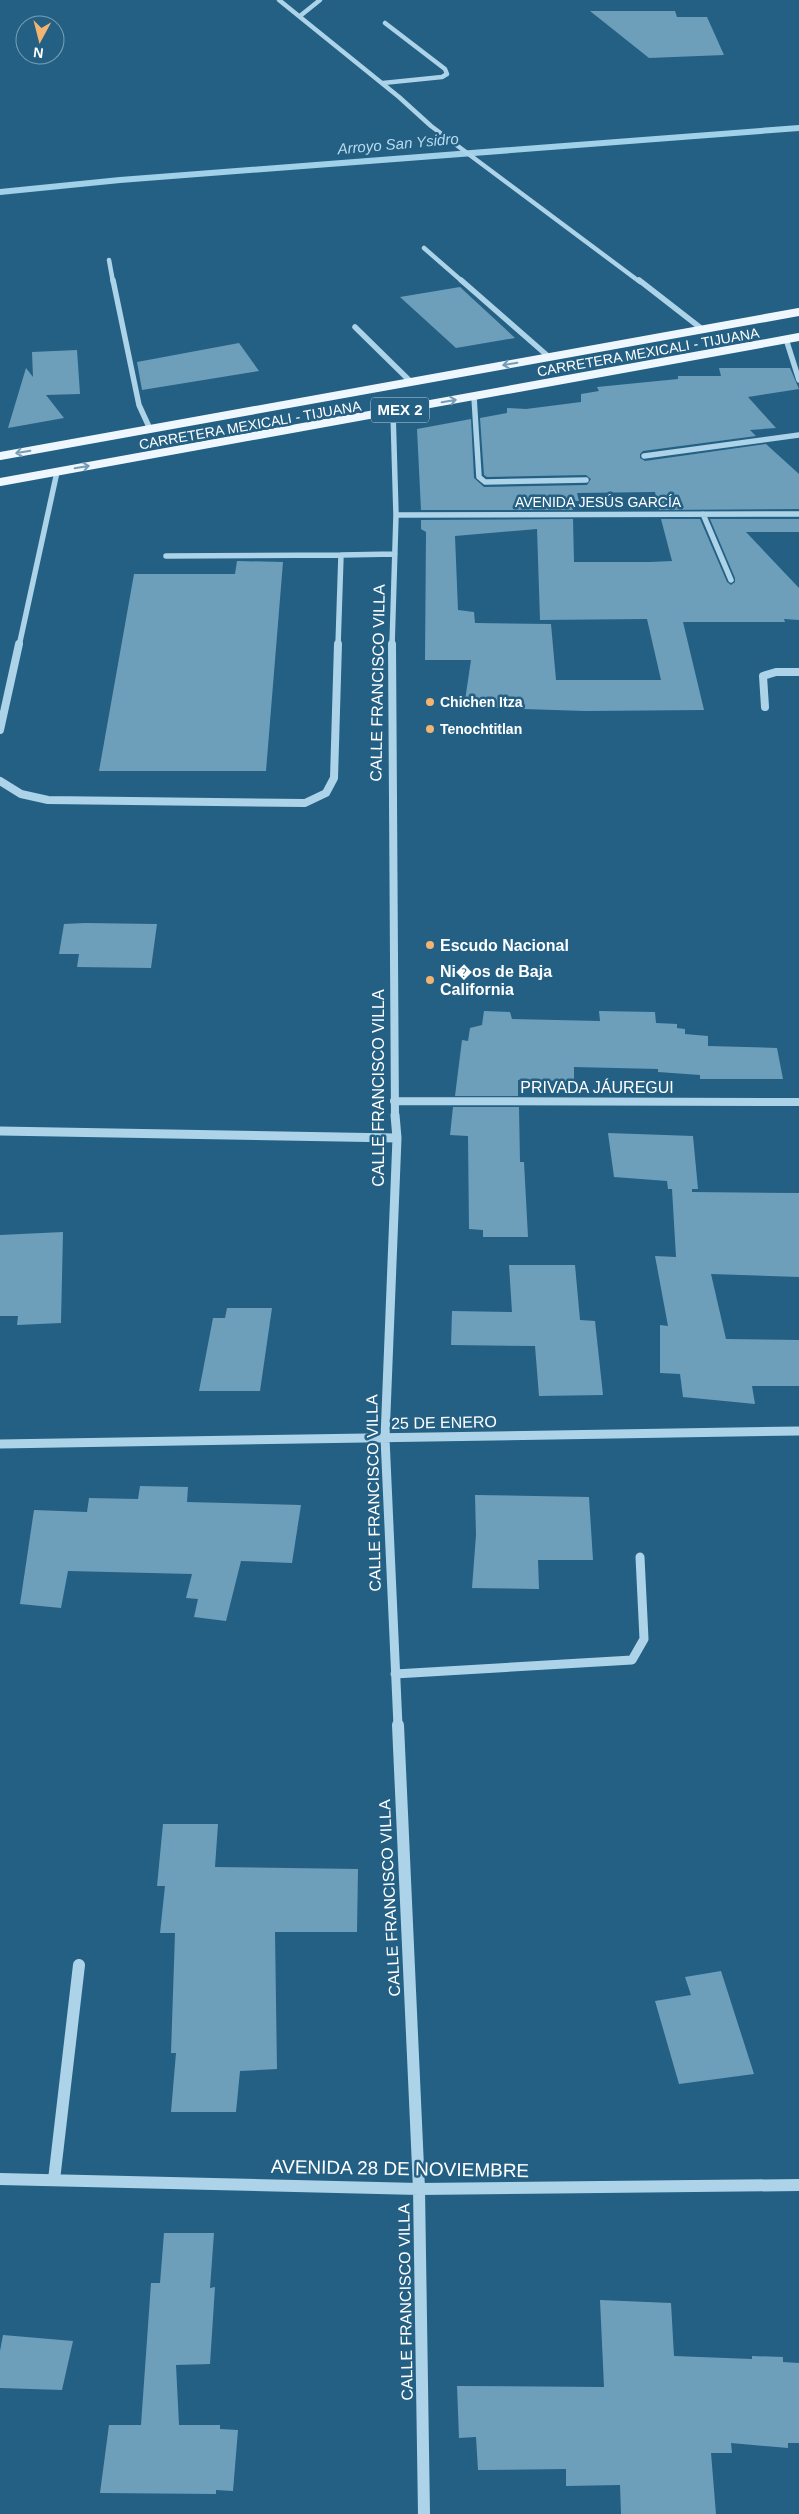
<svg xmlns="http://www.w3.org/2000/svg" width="799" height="2514" font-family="Arial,sans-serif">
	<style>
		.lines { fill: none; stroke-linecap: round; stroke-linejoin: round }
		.stream { stroke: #a1d0e9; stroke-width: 6 }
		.building { fill: #6d9fbb; fill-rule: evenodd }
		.minor-far4 { stroke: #add3e8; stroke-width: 4.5 }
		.minor-far3 { stroke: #add3e8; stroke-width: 5.5 }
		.minor-far2 { stroke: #add3e8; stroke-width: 8 }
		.minor-far1 { stroke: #add3e8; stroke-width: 9 }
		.minor { stroke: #add3e8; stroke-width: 12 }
		.major { stroke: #eff7fe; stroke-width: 8 }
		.oneway { stroke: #759cb5 }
		.poi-dot { fill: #f2b470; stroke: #246084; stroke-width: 2 }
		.labels { text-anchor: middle; stroke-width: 5; stroke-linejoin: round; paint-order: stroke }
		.far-street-label { font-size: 14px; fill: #fff; stroke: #246084 }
		.far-poi-label { font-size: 14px; font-weight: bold; fill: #fff; stroke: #246084; text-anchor: start }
		.far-water-label { font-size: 15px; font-style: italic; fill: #b8dcef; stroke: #246084 }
		.shield { fill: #246084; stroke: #bdcfda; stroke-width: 1 }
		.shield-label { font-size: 15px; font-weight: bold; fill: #fff }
		.street-label { font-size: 16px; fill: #fff; stroke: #246084 }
		.poi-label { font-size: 16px; font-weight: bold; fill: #fff; stroke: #246084; text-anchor: start }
		.near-street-label { font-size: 19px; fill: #fff; stroke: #246084 }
	</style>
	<rect width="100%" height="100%" fill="#246084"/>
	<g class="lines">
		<path class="stream" d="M0,192l120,-12 679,-52"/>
	</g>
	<path class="building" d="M590,11h85l2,6h30l17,38 -75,3z
		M460,287l55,51 -59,10 -56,-51z
		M239,343l20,28 -117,19 -5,-28z
		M77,350l3,44 -34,1 18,23 -56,10 18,-60 7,9 -1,-25z
		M719,368h71l9,21 -51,8 28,31 -26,2 6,6 -113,15 -3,3v4l5,3 121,-17 33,30v35l-140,1 -4,-18 -78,1 2,8h-6v9h-152l-4,-81 54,-10 3,59 10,9 103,-2 4,-6 -5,-4 -99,2 -3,-2 -4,-57 27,-5v-5l19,1 55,-7v-8l18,-3 -2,-4 81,-8v-3h43z
		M573,519l1,43h76l22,-1 -11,-42h39l27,63 4,3 4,-3v-4l-25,-59h89v13h-53l53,56v32l-15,-1 1,3h-102l21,88 -119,1 -121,-4 7,-47h-46l1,-128 -5,-3v-9zM537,529l3,91 107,-1 14,61h-105l-5,-56 -76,-1 -1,-11 -16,-2 -3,-74z
		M237,561l46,1 -17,209h-167l35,-197h101z
		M85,923l72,1 -6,44 -74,-1 2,-13h-20l5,-30z
		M484,1011l26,1 2,7 88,2 -1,-10 56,1 1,11 21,1v4l8,1v5l23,2v10l69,2 6,31h-83v-4l-42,-3v-3l-84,-2v14l-56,-1v16h-63l7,-56 6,1 2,-13 12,-3z
		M453,1107h66l1,55h4l4,75h-45v-7l-14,-1 -1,-93 -18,-1z
		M608,1133l85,3 5,53h-6v3l107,1v84l-88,-3 15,65 73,1v46h-47l3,18 -72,-7 -3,-23 -20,-1v-48l8,1 -13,-70 21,1 -4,-68h-4l-1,-8 -53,-4z
		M63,1232l-2,91 -44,2 1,-9h-18v-81z
		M509,1265h66l5,55 15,1 8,74 -64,1 -4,-50 -84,-1 1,-34 60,1z
		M227,1308h45l-12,83h-61l14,-73h12z
		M140,1486l48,1 -1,15 114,3 -9,58 -51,-2 -15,60 -32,-4 4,-18 -12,-1 6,-24 -124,-3 -7,37 -41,-4 14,-94 53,2 2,-14 49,1z
		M475,1495l114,2 4,63h-55l1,29 -67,-1 4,-53z
		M163,1824h55l-3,43 143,2 -1,63h-82l2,137 -37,2 -4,41h-65l5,-59h-5l4,-120h-15l5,-47h-8z
		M721,1971l33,103 -75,10 -24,-83 36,-6 -6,-18z
		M164,2233h50l-4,55 5,-1 -5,77 -34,1 3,60h41v4l18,1 -5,61 -17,-1v4l-116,-1 9,-68h32l10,-142h9z
		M600,2300l71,3 3,53 78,3v-3l31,1v5l16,1v80h-11v5l-57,-5 1,10h-21l5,61h-95l-1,-29 -54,1v-17l-88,1 -2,-33 -17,1 -2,-52 147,1z
		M3,2335l70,6 -11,49 -62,-2v-37z"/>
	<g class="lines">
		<path class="minor-far4" d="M279,0l120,97 32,29 209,156
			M300,16l20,-16
			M383,83l59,-6 5,-3 -2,-5 -60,-46
			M424,248l39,34
			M109,260l4,22"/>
		<path class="minor-far3" d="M113,280l26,125 11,24
			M461,280l88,77
			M639,280l63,49
			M355,327l56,55
			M786,339l13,41
			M474,397l5,80 6,5 101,-2
			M644,456l155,-21
			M703,514l28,66
			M396,515l403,-1
			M166,556l175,-1
			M19,646l38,-174
			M338,646l3,-91 54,-1
			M392,646l4,-131 -3,-103"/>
		<path class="minor-far2" d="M392,644l3,472
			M765,707l-2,-31 13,-4h23
			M0,730l19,-86
			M0,781l21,13 27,6 257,3 21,-10 8,-15 4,-134
			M394,1101l405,1"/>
		<path class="minor-far1" d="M395,1115l2,23 -12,300 13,288
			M0,1131l397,7
			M0,1444l799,-13
			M395,1674l237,-14 12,-21 -4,-82"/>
		<path class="minor" d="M398,1725l21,464 5,325
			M0,2179l419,10 380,-4
			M54,2180l25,-215"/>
		<path class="major" d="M0,456l799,-144
			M0,482l799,-145"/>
	</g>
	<defs><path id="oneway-shaft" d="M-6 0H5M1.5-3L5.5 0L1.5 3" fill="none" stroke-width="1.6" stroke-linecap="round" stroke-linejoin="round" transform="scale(1.25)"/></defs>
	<g class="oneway">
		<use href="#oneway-shaft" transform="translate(510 364) rotate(170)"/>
		<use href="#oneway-shaft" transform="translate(449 401) rotate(-10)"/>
		<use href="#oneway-shaft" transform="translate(23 452) rotate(170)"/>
		<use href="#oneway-shaft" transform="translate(82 467) rotate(-10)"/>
	</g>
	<g class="poi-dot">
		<circle cx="430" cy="702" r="5"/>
		<circle cx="430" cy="729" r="5"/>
		<circle cx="430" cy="945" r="5"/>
		<circle cx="430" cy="980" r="5"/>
	</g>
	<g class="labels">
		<g class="far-street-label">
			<text transform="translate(648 352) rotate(-10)" y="5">CARRETERA MEXICALI - TIJUANA</text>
			<text transform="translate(250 425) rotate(-10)" y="5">CARRETERA MEXICALI - TIJUANA</text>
			<text x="598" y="507">AVENIDA JESÚS GARCÍA</text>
		</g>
		<g class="far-poi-label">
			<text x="440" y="707">Chichen Itza</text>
			<text x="440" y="734">Tenochtitlan</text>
		</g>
		<g class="far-water-label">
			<text transform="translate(398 144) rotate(-5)" y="5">Arroyo San Ysidro</text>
		</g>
		<rect class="shield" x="371" y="397.5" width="58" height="25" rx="4"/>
		<g class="shield-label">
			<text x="400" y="415">MEX 2</text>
		</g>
		<g class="street-label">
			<text transform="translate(377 683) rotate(-89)" y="6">CALLE FRANCISCO VILLA</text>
			<text x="597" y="1093">PRIVADA JÁUREGUI</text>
			<text transform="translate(378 1088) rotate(-90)" y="6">CALLE FRANCISCO VILLA</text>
			<text transform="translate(444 1422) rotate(-1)" y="6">25 DE ENERO</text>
			<text transform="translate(373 1493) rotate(-91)" y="6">CALLE FRANCISCO VILLA</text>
			<text transform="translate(389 1898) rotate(-93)" y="6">CALLE FRANCISCO VILLA</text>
			<text transform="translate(405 2302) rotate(-91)" y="6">CALLE FRANCISCO VILLA</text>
		</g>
		<g class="poi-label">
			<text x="440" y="951">Escudo Nacional</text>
			<text x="440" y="977">Ni�os de Baja<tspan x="440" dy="18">California</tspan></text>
		</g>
		<g class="near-street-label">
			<text transform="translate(400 2168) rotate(1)" y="7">AVENIDA 28 DE NOVIEMBRE</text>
		</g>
	</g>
	<g transform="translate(40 40) rotate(187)"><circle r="24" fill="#246084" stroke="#7ca0b5"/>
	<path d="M0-4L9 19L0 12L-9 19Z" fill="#f2b470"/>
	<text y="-8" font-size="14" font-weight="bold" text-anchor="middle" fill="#ffffff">N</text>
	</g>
</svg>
